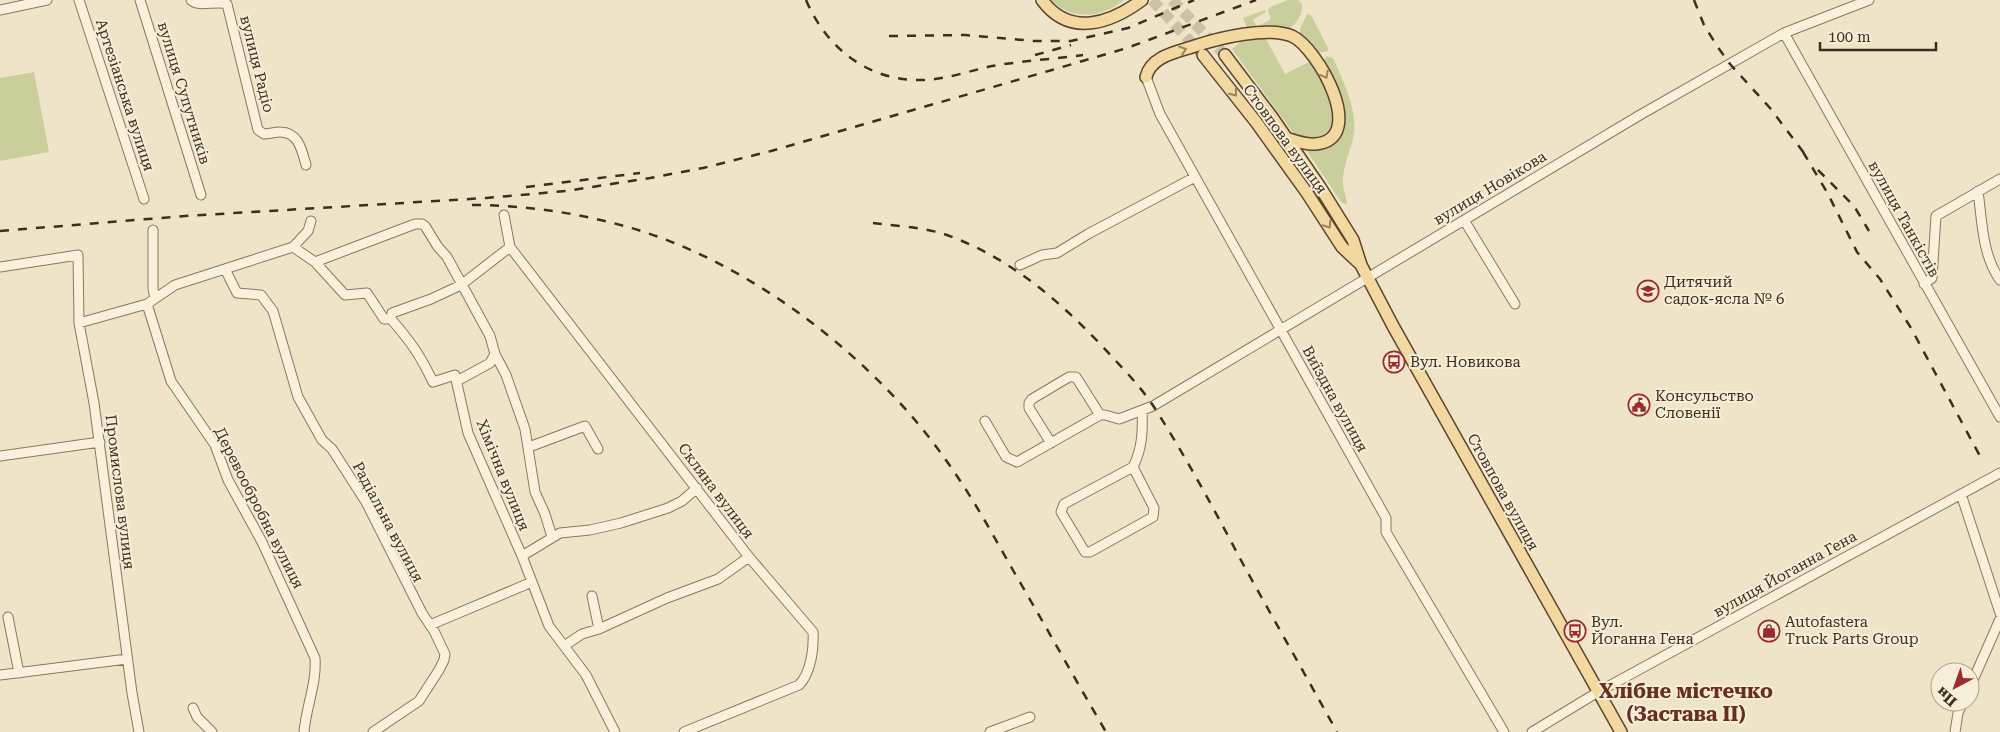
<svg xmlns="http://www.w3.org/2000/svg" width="2000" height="732" font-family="'Roboto Serif',serif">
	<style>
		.green { fill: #c9cf9b }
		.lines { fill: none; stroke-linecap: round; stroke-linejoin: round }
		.major-tunnel { stroke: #ccc0a6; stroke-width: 11; stroke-dasharray: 11 5.5; stroke-linecap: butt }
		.minor-casing { stroke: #8d765c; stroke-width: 11 }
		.major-casing { stroke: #5b4430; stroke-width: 14 }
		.minor { stroke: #faf1dc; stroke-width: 9 }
		.major { stroke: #f3d9a0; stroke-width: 11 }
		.rail { stroke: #3d2e20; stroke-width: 2.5; stroke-dasharray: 9 9; stroke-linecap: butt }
		.oneway { stroke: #988460 }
		.labels { text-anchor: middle; stroke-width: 4; stroke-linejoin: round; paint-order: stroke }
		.street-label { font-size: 15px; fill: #3d2e20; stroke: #f7eed8 }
		.poi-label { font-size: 15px; fill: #3d2e20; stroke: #f7eed8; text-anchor: start }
		.district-label { font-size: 20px; font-weight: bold; fill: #6b2e1e; stroke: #f7eed8 }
	</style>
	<rect width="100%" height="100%" fill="#f0e4c8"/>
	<path class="green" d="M1051,0h73c-22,18 -52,21 -73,0z
		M1288,0h10l4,4c1,11 -6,21 -15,26h-39l-5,-12 22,-8 1,2 -13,8 4,7 14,-8 -3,-9 2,-3z
		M1307,14l4,1 17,33v3c-14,5 -20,-7 -28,-16v-6z
		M1266,39l19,35 26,-13c9,16 37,59 13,73 -9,7 -20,4 -30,0l-62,-85 11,-9z
		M1327,56l6,2c10,22 24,50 21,75 -2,16 -10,28 -11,46 -1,9 4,18 4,26l-6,-3 -36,-54 38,-22 -1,-21 -19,-42z
		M34,72l15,80 -49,9v-83z"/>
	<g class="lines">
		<path class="major-tunnel" d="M1152,0l48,52
			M1172,0l53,55"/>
		<g class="minor-casing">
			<path id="minor" d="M79,0l65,199
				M140,0l61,195
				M191,0c8,8 25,0 36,4l31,126 6,4c5,0 11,-2 16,-2 19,0 22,19 26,33
				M0,10l47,-10
				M1784,33l216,384
				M1146,77l14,37 226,404v14l118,200
				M1978,191c4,29 4,64 22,89
				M504,215l6,32 239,310 64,75c1,16 -2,41 -14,53l-115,47
				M1464,220l51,84
				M153,230v59l2,9
				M293,247l22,15 30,33 22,-2 17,26h7c20,23 29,36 42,63l22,-7 13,58 54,123 27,70 37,49 29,57
				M315,262l100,-38h7l3,2 13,21 9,10 43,79 5,18 11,21 19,54 10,63 10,22 7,23
				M1020,265l22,-10 15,-2 31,-19 107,-57
				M0,267l78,-12 1,68 15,80 38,290 7,39
				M225,269l12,24 24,2 12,16 25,86 24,43 10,9 34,53 56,111 12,18 11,23 -1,6 -5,10 -20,31 -46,31
				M1924,284l8,-6 4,-62 64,-37
				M147,304l24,77 44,64 13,35 34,62 53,116c2,25 -9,49 -11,74
				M391,319l1,-6 39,-14 30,-14 49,-38
				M79,323l68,-19 28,-19 118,-38 15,-16 3,-10
				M457,381l33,-18 5,-9
				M985,421l21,36 11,5 83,-47h5l14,4 34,-13 487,-291 144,-82 85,-33
				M1051,443l-22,-35v-5l3,-4 37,-22h7l24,38
				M529,447l56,-21 13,23
				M0,456l100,-14
				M1133,467l-69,37 -3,8 24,40h5l63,-35 1,-9 -21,-41c9,-18 10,-35 9,-56
				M1961,494l39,119
				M522,556l38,-23 30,-3 31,-7 47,-15 14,-7 15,-13
				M592,596l7,33
				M8,617l11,56
				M430,625l102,-43
				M564,646l18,-12 17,-5 68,-31 51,-19 31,-22
				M0,675l127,-16
				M1970,687l30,-68
				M193,708l4,9 15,15
				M990,732l40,-15
				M1532,732l66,-40 402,-219
				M1955,732l3,-19 5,-11"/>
		</g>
		<g class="major-casing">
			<path id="major" d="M1042,0c28,38 69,23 100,0
				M1203,55l53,67 51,71 35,54 17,16
				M1225,55l47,62 48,70 33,53 8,25 32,61 228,406
				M1146,77c5,-21 31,-25 49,-31 24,-8 73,-20 97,-10 26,12 77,104 23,108 -9,1 -20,-3 -29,-6"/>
		</g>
		<use href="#minor" class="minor"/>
		<use href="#major" class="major"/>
		<path class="rail" d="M806,0c20,47 61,81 115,80 23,0 48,-9 71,-14 30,-5 61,-7 91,-11
			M1694,0l10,25 13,21 13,18 40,44 37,49
			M889,36l76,-1 69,6h37l57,-13 66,-28
			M1035,55l36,-10
			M1803,152l25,42 29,58 23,27 31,49 70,130
			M1818,170l36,36 15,25
			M526,187l114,-14
			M472,205c53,0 106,8 156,22 123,35 248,132 320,236 25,35 45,72 66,109 31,53 61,107 92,160
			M873,223c23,3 49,4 71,11 69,24 123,73 171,126 14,15 28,30 39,47 32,50 61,104 89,157 31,56 63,112 94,168
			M0,231l185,-15 301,-18 80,-7 84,-13 53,-10 68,-17 281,-81 75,-22 129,-48"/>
	</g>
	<defs><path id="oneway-chevron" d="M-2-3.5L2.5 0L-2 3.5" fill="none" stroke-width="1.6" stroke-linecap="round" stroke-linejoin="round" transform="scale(1.25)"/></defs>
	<g class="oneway">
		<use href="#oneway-chevron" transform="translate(1183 50) rotate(-18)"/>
		<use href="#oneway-chevron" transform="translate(1325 75) rotate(62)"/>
		<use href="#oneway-chevron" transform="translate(1234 93) rotate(52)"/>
		<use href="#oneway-chevron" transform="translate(1328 225) rotate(57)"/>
	</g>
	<defs>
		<g id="school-ring" transform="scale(1.125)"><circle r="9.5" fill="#f7eed8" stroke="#9e2a2b" stroke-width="1.5"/><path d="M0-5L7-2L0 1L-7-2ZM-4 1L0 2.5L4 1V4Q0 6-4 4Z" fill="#9e2a2b"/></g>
		<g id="bus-ring" transform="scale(1.125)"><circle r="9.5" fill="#f7eed8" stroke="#9e2a2b" stroke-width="1.5"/><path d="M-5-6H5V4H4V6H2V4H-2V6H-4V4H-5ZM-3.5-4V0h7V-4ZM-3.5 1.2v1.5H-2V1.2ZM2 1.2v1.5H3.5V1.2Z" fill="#9e2a2b"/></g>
		<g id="civic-ring" transform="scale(1.125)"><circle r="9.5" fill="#f7eed8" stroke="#9e2a2b" stroke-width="1.5"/><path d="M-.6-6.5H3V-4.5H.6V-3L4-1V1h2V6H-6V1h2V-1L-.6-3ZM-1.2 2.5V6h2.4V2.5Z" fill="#9e2a2b"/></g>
		<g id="shop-ring" transform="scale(1.125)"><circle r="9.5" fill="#f7eed8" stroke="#9e2a2b" stroke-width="1.5"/><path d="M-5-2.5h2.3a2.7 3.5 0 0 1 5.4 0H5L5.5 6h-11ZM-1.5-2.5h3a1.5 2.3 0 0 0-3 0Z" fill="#9e2a2b"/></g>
	</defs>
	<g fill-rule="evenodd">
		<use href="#school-ring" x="1648" y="291"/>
		<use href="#bus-ring" x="1394" y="362"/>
		<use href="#civic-ring" x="1639" y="405"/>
		<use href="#bus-ring" x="1575" y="631"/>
		<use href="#shop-ring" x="1769" y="631"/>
	</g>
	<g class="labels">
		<g class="street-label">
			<text transform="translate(257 64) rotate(76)" y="5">вулиця Радіо</text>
			<text transform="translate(184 93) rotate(73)" y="5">вулиця Супутників</text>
			<text transform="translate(125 95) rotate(72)" y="5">Артезіанська вулиця</text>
			<text transform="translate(1285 139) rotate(54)" y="5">Стовпова вулиця</text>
			<text transform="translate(1490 188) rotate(-31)" y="5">вулиця Новікова</text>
			<text transform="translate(1904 219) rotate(61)" y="5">вулиця Танкістів</text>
			<text transform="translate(1335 399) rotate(61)" y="5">Виїздна вулиця</text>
			<text transform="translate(503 475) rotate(68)" y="5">Хімічна вулиця</text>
			<text transform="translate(716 491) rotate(53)" y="5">Скляна вулиця</text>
			<text transform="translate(120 492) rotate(83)" y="5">Промислова вулиця</text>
			<text transform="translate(1503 492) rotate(61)" y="5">Стовпова вулиця</text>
			<text transform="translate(259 508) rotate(63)" y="5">Деревообробна вулиця</text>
			<text transform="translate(388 522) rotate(62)" y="5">Радіальна вулиця</text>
			<text transform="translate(1785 574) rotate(-29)" y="5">вулиця Йоганна Гена</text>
		</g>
		<g class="poi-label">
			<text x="1664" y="287">Дитячий<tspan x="1664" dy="17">садок-ясла № 6</tspan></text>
			<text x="1410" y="367">Вул. Новикова</text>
			<text x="1655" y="401">Консульство<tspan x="1655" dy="17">Словенії</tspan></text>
			<text x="1591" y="627">Вул.<tspan x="1591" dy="17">Йоганна Гена</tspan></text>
			<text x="1785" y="627">Autofastera<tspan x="1785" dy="17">Truck Parts Group</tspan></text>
		</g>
		<g class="district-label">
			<text x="1686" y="698">Хлібне містечко<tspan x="1686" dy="23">(Застава ІІ)</tspan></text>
		</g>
	</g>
	<g transform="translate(1955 687) rotate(221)"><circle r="24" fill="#f7eed8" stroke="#ada18e"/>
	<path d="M0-4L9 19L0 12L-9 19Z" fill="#9e2a2b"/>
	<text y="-8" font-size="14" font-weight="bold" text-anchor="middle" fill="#3d2e20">Пн</text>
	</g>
	<path d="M1820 42v8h116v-8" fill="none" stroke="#3d2e20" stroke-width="2.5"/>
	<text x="1828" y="42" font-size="15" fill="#3d2e20" stroke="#f7eed8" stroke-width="4" paint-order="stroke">100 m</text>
</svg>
